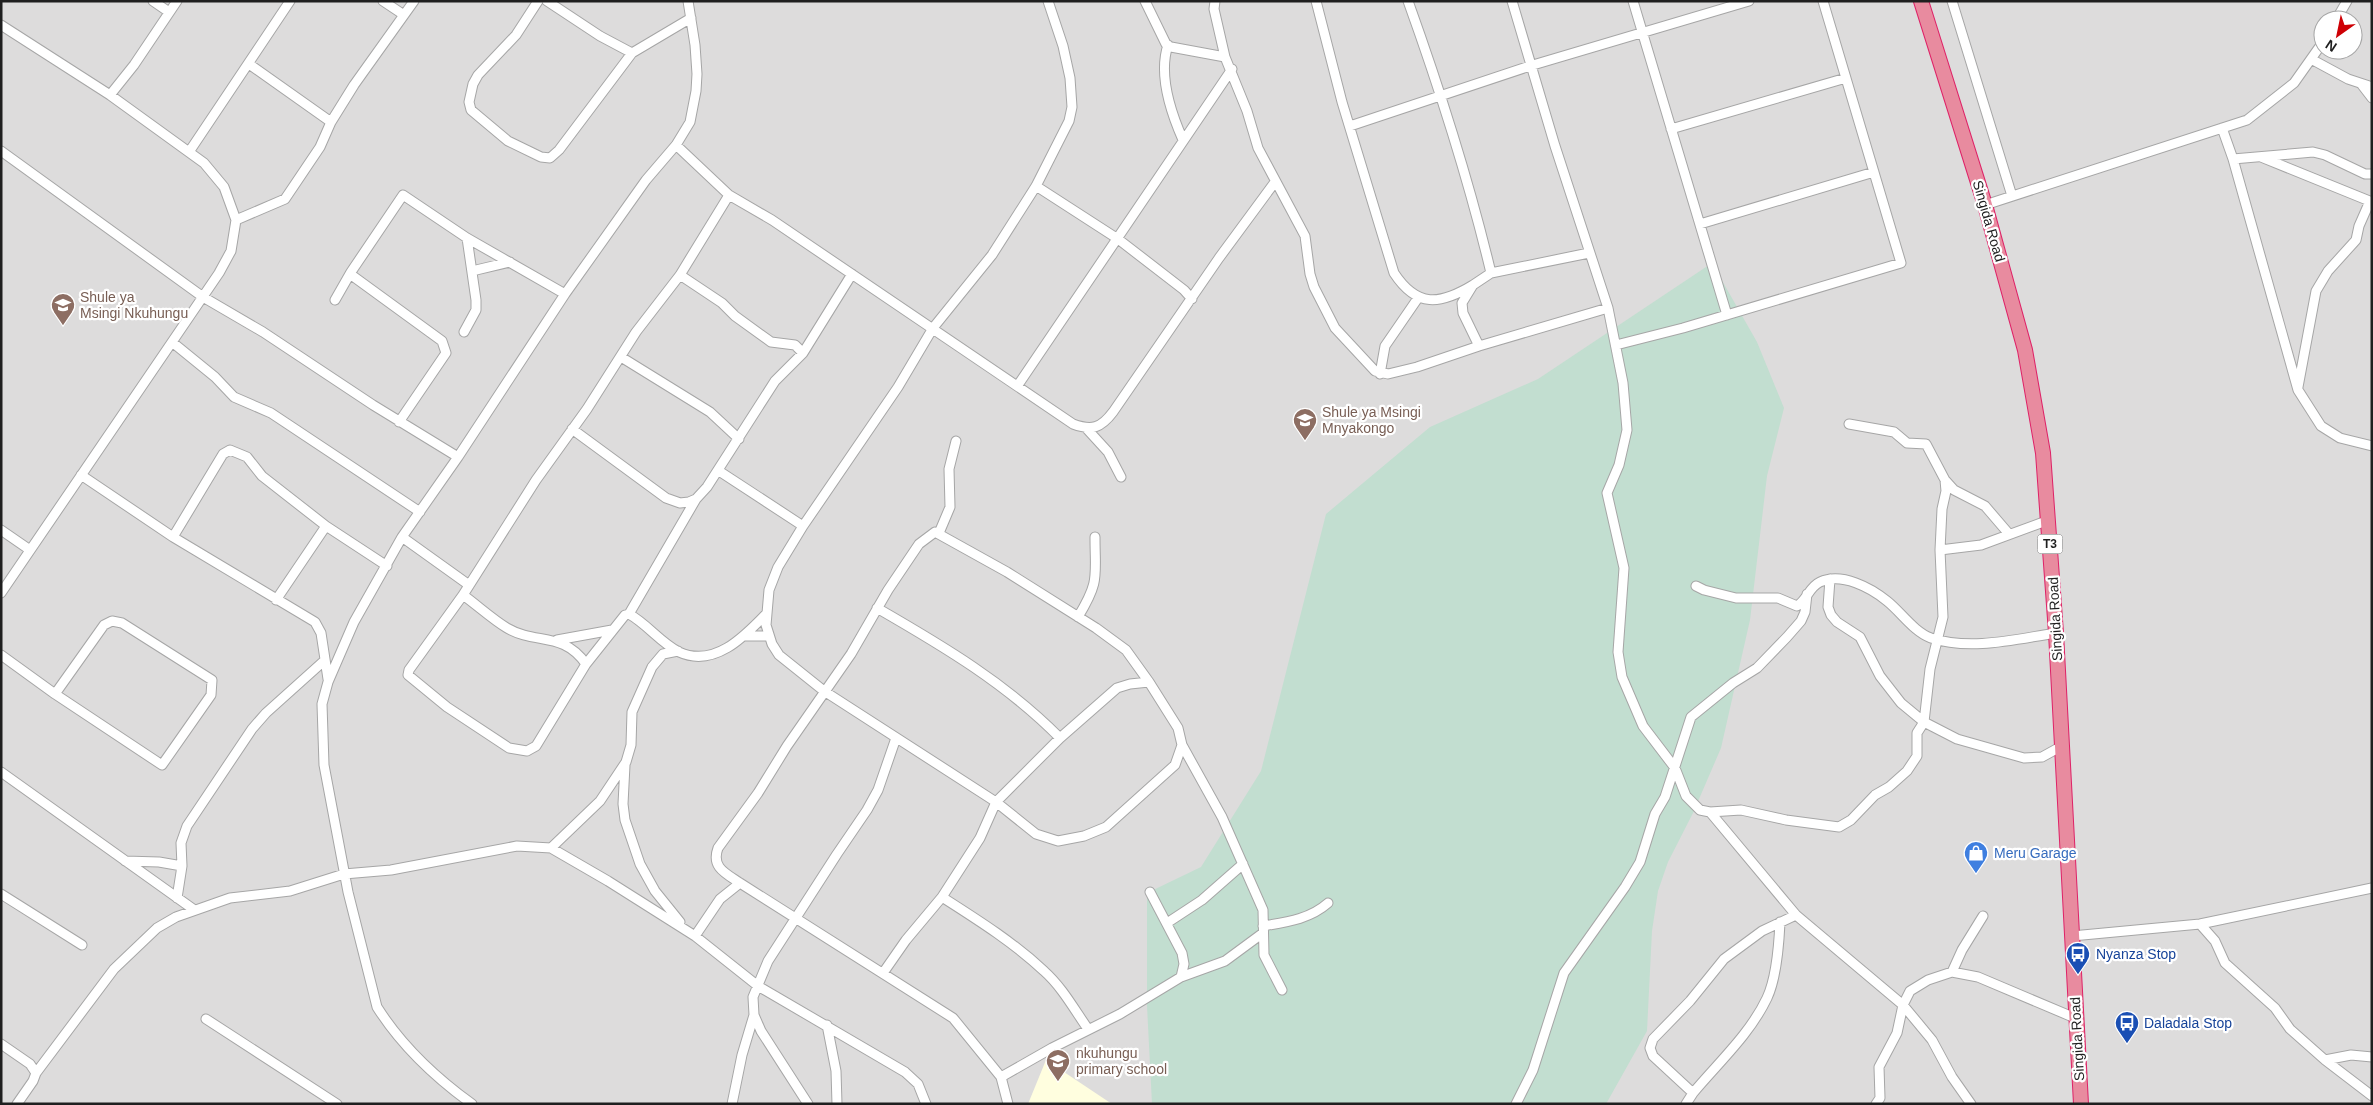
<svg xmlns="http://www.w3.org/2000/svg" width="2373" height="1105" font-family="Helvetica,sans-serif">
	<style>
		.residential { fill: #dddcdc; fill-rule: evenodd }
		.education { fill: #fffedf }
		.wetland { fill: #c2ded0 }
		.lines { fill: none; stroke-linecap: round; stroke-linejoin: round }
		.minor-casing { stroke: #a6a6a6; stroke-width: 11 }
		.highway-casing { stroke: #de2267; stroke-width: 16 }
		.minor { stroke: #fff; stroke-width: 9 }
		.highway { stroke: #e88b9f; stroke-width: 14 }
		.labels { text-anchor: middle; stroke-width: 4.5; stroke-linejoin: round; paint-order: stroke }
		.shield { fill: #fff; stroke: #626262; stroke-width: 1 }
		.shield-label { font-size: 12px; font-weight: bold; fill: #1f1f1f }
		.street-label { font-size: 14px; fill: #1f1f1f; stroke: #fff }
		.education-label { font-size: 14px; fill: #785e54; stroke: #fff; text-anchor: start }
		.shop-label { font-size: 14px; fill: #366cbe; stroke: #fff; text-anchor: start }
		.transit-label { font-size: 14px; fill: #164399; stroke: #fff; text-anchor: start }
	</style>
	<rect width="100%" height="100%" fill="#f0ece5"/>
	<path class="residential" d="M1,1h2371v1103h-2371zM2323,20h30v30h-30z"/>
	<path class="education" d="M1046,1060l66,44h-84z"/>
	<path class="wetland" d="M1712,263l45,79 27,66 -17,68 -17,144 -29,128 -28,65 -25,49 -10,29 -6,40 -5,100 -41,73h-454l-5,-98v-113l54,-26 60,-96 65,-257 104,-87 108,-48z"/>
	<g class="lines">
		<g class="minor-casing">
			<path id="minor" d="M153,1l16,11
				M383,1l21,14
				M538,1l-22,34 -38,40 -5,9 -4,18 2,8 37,31 33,16 9,1 9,-8 73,-97
				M547,1l53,35 32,17 59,-35
				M1145,1l21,43 5,3 54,10
				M1215,1l-1,8 11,48 22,54 11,37 47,88 5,38 4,13 21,41 40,43 13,3 29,-7 62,-21 129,-38
				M1316,1l26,101 52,171c23,35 46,32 79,12
				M1408,1c32,89 61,180 83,272
				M1512,1l43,145 53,162 15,75 4,47 -8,35 -12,28 17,75 -6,84 4,25 21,49 32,42 11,28 14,14 10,2 86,103 107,90 29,35 20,37 19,27
				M1633,1l94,314
				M1952,1l60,195
				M2336,20l11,-19
				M1,25l109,70 94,68 20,24 12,33 -5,31 -12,22 -218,320
				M1168,45c-10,30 3,68 15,95
				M2311,59l37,20 24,8
				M249,64l82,58
				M2362,85l10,13
				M110,95l24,-30 43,-64
				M1350,126l183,-61 216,-64
				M2222,128l11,31 65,231 23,36 19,12 32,8
				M1671,129l175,-51
				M676,145l53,50 43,25 301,204c19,7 28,4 40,-12l106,-154 56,-76
				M1,151l202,146 60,35 110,73 85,52
				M189,152l101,-151
				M2261,157l111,45
				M2233,159l80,-7 12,3 40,19h7
				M1036,186l82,53 66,51 8,9
				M729,195l-49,80 -44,57 -49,77 -51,71 -73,115 -54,75 -1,5 39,32 62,41 18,3 9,-5 50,-82 39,-49 4,-1c18,10 32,29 50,38 35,16 65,-15 87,-38
				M1985,205l262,-85 47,-37 29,-41
				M236,220l49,-21 35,-52 11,-25 23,-37 60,-84
				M1700,224l174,-52
				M472,271l38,-9
				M350,274l92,67 4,12 -47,69
				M680,275l42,28 13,13 36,26 24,3 8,8
				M335,300l16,-28 52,-77 64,43 98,56
				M464,332l12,-22v-10l-9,-62
				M172,342l43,35 19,20 37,16 149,99
				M1616,345l67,-17 218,-65 -78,-262
				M1479,346l-16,-33 -1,-10 11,-18 18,-12 98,-20
				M621,357l89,55 29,27
				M1380,374l5,-28 33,-48
				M1018,385l214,-316
				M2298,387l18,-96 12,-20 28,-31 3,-14 11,-25
				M1849,424l45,8 13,11 19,1 19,36 9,10 31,16 24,28
				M572,429l94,69 14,5 9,-1 7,-3 11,-12 68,-106 28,-28 49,-79
				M1087,429l21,23 13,25
				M719,471l84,55
				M81,475l92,62 142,85 6,11 7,46
				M1,530l29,20
				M939,533l11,-26 -1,-38 7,-28
				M173,537l50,-83 7,-4 17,7 15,19 64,50 61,40
				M402,537l67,48
				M1940,550l41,-5 68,-25
				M1830,579l-2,28 3,8 6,7 23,15 20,39 21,27 23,19 33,17 67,19 18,-1 20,-11
				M1696,586l8,4 32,8h42l19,8c10,-6 12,-19 23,-24 22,-10 51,6 67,19 14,11 27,31 44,37 40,13 85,1 125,-5
				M463,595c14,10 29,24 44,33 29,17 56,3 79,36
				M276,600l50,-74
				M877,608c66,38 130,76 183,130
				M629,614l67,-115
				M1078,617c22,-36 17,-40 17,-80
				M745,636h24
				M557,640l55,-10
				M1,655l54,39 107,71 49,-70 1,-15 -90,-57 -10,-2 -8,4 -49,69
				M1182,745l40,72 41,93 1,45 18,35
				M625,765l-2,39 2,16 15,44 15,27 25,31
				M1,772l192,137
				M1710,812l31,-2 45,10 53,7 12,-7 24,-25 14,-8 18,-16 10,-15v-23l7,-11 6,-53 13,-52 -3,-67 2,-41 4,-18 -1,-11
				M551,848l49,-47 26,-39 5,-17 1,-33 20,-45 11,-13 15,-3
				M125,861l34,1 23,4
				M1,894l81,51
				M942,897c36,23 71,45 102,74 18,16 30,38 44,58
				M177,898l5,-32 -1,-23 6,-17 65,-97 14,-16 59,-53
				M1167,923l35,-23 41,-36
				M2200,924l15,17 10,22 50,45 15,21 35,31 47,36
				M1263,926c24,-4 47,-7 65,-23
				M695,936l25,-37 20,-16
				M2072,936l128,-12 172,-36
				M1952,972l10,-22 21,-34
				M883,973l23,-33 36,-43 38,-59 16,-36 64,-64 57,-50 13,-4 19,-2
				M1181,977l44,-16 38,-28
				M206,1019l131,85
				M827,1025l9,46 1,33
				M1,1044l29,20 6,9 -3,8 -16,23
				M2325,1060l26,-5 21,2
				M36,1073l78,-104 43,-41 19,-11 54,-19 60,-7 54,-17 47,-4 126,-24 34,2 57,33 87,55 63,50 147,86 13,12 8,20
				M1001,1077l51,-29 68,-34 61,-37 3,-13 -2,-11 -32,-61
				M1693,1093l-40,-37 -3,-8 3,-9 37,-38 34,-42 38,-28 34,-16
				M472,1104c-36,-26 -71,-59 -95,-97l-29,-115 -24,-127 -2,-61 6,-22 26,-60 48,-85 56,-80 107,-163 81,-114 30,-35 14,-23 6,-31 1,-17 -2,-29 -7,-44
				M732,1104l10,-49 12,-40
				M808,1104l-47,-73 -7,-16 -1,-18 15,-36 69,-107 30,-44 11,-20 18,-52
				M1008,1104l-7,-27 -48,-59 -213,-135c-15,-10 -29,-16 -22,-35l40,-55 29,-47 64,-92 37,-64 31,-46 16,-12 72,40 89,56 30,22 23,32 29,46 4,17 -7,20 -69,62 -22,9 -26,5 -22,-7 -40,-32 -172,-111 -45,-36 -7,-11 -6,-19 3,-35 9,-23 25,-41 95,-139 35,-59 59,-73 44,-69 33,-65 3,-14 -2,-29 -7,-32 -15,-45
				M1516,1104l17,-34 31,-97 61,-86 15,-25 15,-48 10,-17 26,-80 42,-34 24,-15 30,-31 14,-16 4,-9 2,-18
				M1686,1104l7,-11c25,-30 57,-59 74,-95 9,-19 12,-54 13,-76
				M1876,1104l4,-6 -1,-31 18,-34 6,-28 7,-14 18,-11 24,-8 26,5 97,41"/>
		</g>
		<g class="highway-casing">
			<path id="highway" d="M1921,1l64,204 40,145 18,103 13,180 25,471"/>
		</g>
		<use href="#minor" class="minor"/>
		<use href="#highway" class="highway"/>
	</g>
	<defs>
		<g id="school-pin" transform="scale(1.25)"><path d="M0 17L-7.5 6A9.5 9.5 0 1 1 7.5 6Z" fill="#8d6e63" stroke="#fff"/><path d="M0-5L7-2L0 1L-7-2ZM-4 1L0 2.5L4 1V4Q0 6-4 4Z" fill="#fff"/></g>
		<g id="shop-pin" transform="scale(1.25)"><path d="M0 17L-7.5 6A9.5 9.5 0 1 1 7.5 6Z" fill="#3f7fe0" stroke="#fff"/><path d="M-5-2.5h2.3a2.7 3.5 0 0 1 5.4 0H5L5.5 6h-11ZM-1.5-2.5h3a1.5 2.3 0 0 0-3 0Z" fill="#fff"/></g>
		<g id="bus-pin" transform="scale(1.25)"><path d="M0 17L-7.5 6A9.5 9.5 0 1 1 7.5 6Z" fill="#1a4fb4" stroke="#fff"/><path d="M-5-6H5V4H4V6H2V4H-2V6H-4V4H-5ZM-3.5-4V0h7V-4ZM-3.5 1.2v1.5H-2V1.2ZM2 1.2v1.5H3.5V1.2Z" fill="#fff"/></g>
	</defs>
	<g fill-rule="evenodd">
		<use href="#school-pin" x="63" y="305"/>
		<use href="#school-pin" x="1305" y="420"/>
		<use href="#shop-pin" x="1976" y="853"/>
		<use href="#bus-pin" x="2078" y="954"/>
		<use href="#bus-pin" x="2127" y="1023"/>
		<use href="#school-pin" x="1058" y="1061"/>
	</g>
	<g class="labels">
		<rect class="shield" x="2037.5" y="534.5" width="25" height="19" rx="4"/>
		<g class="shield-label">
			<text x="2050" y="548">T3</text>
		</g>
		<g class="street-label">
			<text transform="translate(1989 221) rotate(74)" y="5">Singida Road</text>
			<text transform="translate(2055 619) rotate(-93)" y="5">Singida Road</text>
			<text transform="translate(2077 1039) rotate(-93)" y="5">Singida Road</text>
		</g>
		<g class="education-label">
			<text x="80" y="302">Shule ya<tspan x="80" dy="16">Msingi Nkuhungu</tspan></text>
			<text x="1322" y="417">Shule ya Msingi<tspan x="1322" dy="16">Mnyakongo</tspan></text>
			<text x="1076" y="1058">nkuhungu<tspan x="1076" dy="16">primary school</tspan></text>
		</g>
		<g class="shop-label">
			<text x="1994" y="858">Meru Garage</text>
		</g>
		<g class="transit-label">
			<text x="2096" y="959">Nyanza Stop</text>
			<text x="2144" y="1028">Daladala Stop</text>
		</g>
	</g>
	<rect width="2373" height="1105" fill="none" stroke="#1f1f1f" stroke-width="5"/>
	<g transform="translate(2338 35) rotate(213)"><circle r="24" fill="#ffffff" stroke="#a5a5a5"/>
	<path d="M0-4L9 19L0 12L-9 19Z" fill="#ce0005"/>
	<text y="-8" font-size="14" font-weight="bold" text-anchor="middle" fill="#1f1f1f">N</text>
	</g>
</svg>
